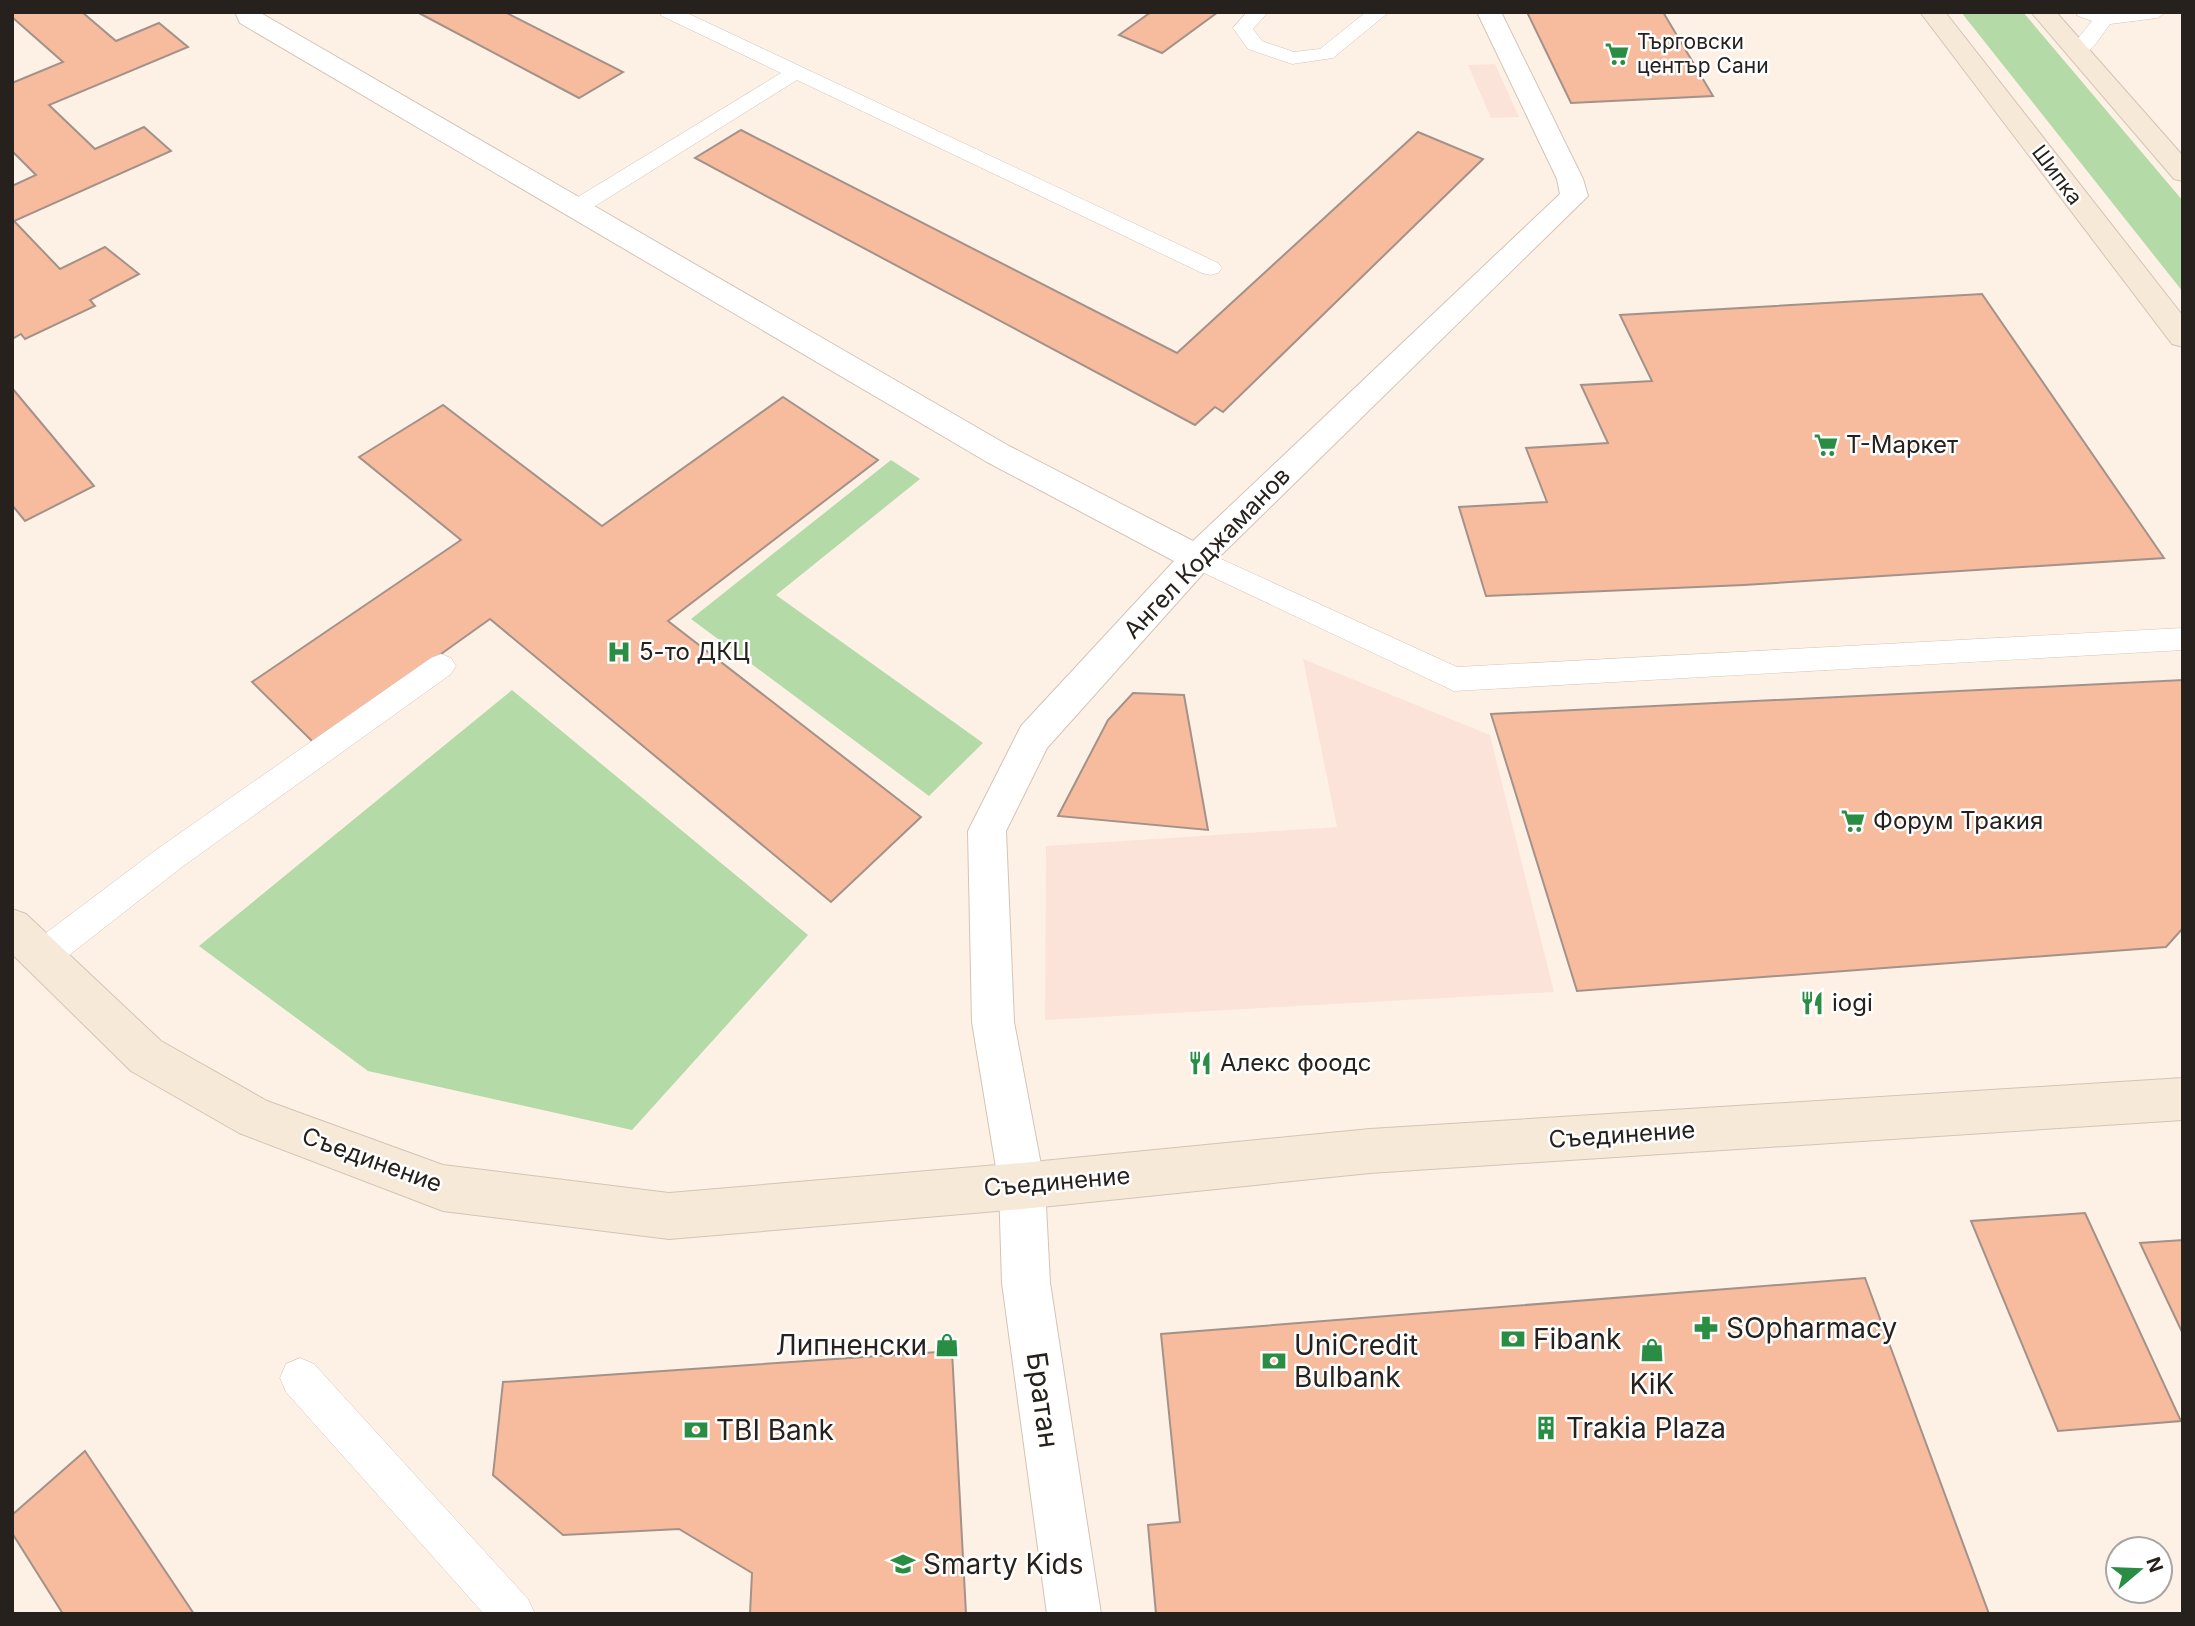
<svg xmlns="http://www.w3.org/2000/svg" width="2195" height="1626" font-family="Inter,sans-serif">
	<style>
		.commercial { fill: #fce3da }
		.green { fill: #b4daa7 }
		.building { fill: #f7bb9e; stroke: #a4928a; stroke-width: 2 }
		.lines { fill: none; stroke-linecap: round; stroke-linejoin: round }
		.lane-casing { stroke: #d3c4b6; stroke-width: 1 }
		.street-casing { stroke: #d3c4b6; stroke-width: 2 }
		.secondary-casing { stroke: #d3c4b6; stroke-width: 2 }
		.lane { fill: #fff; fill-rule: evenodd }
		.street { fill: #fff; fill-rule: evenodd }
		.secondary { fill: #f6e9d7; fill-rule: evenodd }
		.labels { text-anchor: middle; stroke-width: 5; stroke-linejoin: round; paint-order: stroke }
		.far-poi-label { font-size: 21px; fill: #26211c; stroke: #fff; text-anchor: start }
		.far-street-label { font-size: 21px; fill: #26211c; stroke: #fff }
		.poi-label { font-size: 24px; fill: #26211c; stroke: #fff; text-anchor: start }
		.street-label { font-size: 24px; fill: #26211c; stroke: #fff }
		.near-poi-label { font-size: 28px; fill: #26211c; stroke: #fff; text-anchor: start }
		.near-street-label { font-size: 28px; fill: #26211c; stroke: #fff }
	</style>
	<rect width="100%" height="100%" fill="#fdf1e5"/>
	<path class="commercial" d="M1495,64l24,53 -28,1 -23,-53z
		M1303,659l187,76 64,257 -509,28 1,-174 291,-19z"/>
	<path class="green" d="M1961,12h62l160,189v91z
		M891,460l29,19 -144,116 207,148 -54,53 -238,-177z
		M512,690l296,245 -176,195 -264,-59 -169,-125z"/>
	<path class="building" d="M12,12h70l34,29 43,-18 29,24 -139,58 46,44 49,-22 27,24 -157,70 46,48 45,-22 34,27 -49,26 5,6 -70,33 -4,-5 -9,5v-153l24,-11 -24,-24v-68l51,-21 -51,-45z
		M417,12h88l118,60 -44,26z
		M1151,12h67l-56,41 -43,-18z
		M1527,12h136l50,84 -142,7z
		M741,130l436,223 241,-221 65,27 -260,253 -8,-5 -20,18 -500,-267z
		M1982,294l182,264 -420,27 -258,11 -27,-89 88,-5 -21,-54 82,-5 -27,-58 71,-4 -32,-66z
		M12,388l82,98 -69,35 -13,-16z
		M783,397l95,63 -210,161 253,196 -90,85 -341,-283 -175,125 -63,-62 209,-142 -102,-83 84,-52 159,121z
		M2183,680v248l-17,19 -589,44 -86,-277z
		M1133,693l51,2 24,135 -150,-14 50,-96z
		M2085,1213l96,208 -123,10 -87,-210z
		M2183,1240v94l-43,-91z
		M1865,1278l124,336h-833l-8,-89 32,-3 -19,-188z
		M952,1351l14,263h-216l2,-41 -73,-44 -116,6 -70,-60 10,-93z
		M85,1451l109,163h-131l-51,-81v-18z"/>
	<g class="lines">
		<g class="lane-casing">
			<path id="lane" d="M659,12h26l533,251 4,5 -4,5 -8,2 -8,-2 -405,-193 -213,133h-16l-3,-5 3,-5 213,-130 -119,-57z
				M1247,12h21l-15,17 9,12 32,11 26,-3 46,-37h23l-56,46 -41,6 -44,-15 -15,-21z
				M2075,12h92l-10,6 -47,6c-10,13 -22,37 -40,32l-3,-4 25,-31 -14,-5z
				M1197,548l260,119 726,-39v22l-729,41 -267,-126 -4,-7 4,-7z
				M441,654l10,4 5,8 -5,8 -269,193 -128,100 -12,4 -12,-4 -5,-11 5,-11 130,-98 271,-189z
				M300,1358l14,6 214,235 7,15h-51l-198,-222 -6,-14 6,-14z"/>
		</g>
		<g class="street-casing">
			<path id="street" d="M235,12h24l750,434 184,95 367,-347 -3,-15 -80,-167h24l82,167 5,17 -379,371 -162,181 -41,83 8,191 31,164 5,97 51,331h-54l-45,-331 -3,-97 -27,-164 -4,-191 53,-105 153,-165 -187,-99 -747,-439z"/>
		</g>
		<g class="secondary-casing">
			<path id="secondary" d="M1920,12h25l238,304v31l-11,-3z
				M2031,12h25l127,144v25l-9,-2z
				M12,909l14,5 135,127 106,60 176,64 226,28 353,-30 348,-34 813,-51v42l-813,53 -348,36 -353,30 -226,-28 -204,-78 -108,-62 -119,-117z"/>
		</g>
		<use href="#lane" class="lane"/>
		<use href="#street" class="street"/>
		<use href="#secondary" class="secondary"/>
	</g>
	<defs>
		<g id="supermarket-bare" transform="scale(1.89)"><path d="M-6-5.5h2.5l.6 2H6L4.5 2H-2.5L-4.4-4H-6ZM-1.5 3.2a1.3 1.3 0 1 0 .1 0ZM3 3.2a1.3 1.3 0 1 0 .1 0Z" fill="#298e43" stroke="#fff" stroke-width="2.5" paint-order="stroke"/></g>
		<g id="hospital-bare" transform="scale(1.89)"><path d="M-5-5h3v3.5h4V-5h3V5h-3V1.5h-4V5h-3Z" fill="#298e43" stroke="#fff" stroke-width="2.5" paint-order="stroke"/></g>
		<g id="restaurant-bare" transform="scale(1.89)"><path d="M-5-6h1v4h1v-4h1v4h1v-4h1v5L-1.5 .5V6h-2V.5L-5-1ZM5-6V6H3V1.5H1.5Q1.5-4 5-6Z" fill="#298e43" stroke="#fff" stroke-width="2.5" paint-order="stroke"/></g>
		<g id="pharmacy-bare" transform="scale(1.89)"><path d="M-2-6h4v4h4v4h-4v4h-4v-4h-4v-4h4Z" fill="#298e43" stroke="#fff" stroke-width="2.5" paint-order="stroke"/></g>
		<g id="bank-bare" transform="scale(1.89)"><path d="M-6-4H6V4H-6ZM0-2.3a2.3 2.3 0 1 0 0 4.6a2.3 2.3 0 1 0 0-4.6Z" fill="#298e43" stroke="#fff" stroke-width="2.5" paint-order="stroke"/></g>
		<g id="shop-bare" transform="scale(1.89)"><path d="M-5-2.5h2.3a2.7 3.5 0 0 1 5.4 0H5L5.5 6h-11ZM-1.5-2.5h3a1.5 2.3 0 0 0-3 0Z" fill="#298e43" stroke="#fff" stroke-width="2.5" paint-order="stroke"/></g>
		<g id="building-bare" transform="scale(1.89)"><path d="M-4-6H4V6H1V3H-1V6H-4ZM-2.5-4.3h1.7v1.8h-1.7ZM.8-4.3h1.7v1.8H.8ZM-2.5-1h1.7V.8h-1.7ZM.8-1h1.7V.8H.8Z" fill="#298e43" stroke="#fff" stroke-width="2.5" paint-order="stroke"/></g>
		<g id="school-bare" transform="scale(1.89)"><path d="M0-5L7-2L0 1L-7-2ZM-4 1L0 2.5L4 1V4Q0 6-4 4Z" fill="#298e43" stroke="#fff" stroke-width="2.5" paint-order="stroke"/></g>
	</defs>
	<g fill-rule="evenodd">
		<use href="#supermarket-bare" x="1617" y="54"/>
		<use href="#supermarket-bare" x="1826" y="445"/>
		<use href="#hospital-bare" x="619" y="652"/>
		<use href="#supermarket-bare" x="1853" y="821"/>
		<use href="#restaurant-bare" x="1812" y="1003"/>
		<use href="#restaurant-bare" x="1200" y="1063"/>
		<use href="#pharmacy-bare" x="1706" y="1328"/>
		<use href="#bank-bare" x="1513" y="1339"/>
		<use href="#shop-bare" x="947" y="1345"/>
		<use href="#shop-bare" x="1652" y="1350"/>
		<use href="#bank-bare" x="1274" y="1361"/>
		<use href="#building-bare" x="1546" y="1428"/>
		<use href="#bank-bare" x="696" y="1430"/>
		<use href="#school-bare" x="903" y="1564"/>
	</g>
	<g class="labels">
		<g class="far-poi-label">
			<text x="1637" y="49">Търговски<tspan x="1637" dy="24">център Сани</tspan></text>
		</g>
		<g class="far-street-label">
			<text transform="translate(2057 175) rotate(53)" y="7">Шипка</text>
		</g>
		<g class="poi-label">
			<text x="1846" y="453">Т-Маркет</text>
			<text x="639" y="660">5-то ДКЦ</text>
			<text x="1873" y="829">Форум Тракия</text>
			<text x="1832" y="1011">iogi</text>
			<text x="1220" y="1071">Алекс фоодс</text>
		</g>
		<g class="street-label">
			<text transform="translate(1207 553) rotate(-46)" y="8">Ангел Коджаманов</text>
			<text transform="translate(1622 1135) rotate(-4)" y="8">Съединение</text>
			<text transform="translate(372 1160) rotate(20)" y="8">Съединение</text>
			<text transform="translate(1057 1182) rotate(-5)" y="8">Съединение</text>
		</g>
		<g class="near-poi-label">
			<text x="1726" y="1338">SOpharmacy</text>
			<text x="1533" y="1349">Fibank</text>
			<text x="927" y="1355" text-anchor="end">Липненски</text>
			<text x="1294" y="1355">UniCredit<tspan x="1294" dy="32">Bulbank</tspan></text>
			<text x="1652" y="1394" text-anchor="middle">KiK</text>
			<text x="1566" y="1438">Trakia Plaza</text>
			<text x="716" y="1440">TBI Bank</text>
			<text x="923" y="1574">Smarty Kids</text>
		</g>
		<g class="near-street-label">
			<text transform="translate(1043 1400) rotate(82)" y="10">Братан</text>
		</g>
	</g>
	<rect width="2195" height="1626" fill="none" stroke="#26211c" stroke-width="28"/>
	<g transform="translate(2139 1570) rotate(71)"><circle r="33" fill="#ffffff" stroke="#a8a6a4" stroke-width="2"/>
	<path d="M0-5L12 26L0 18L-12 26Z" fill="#298e43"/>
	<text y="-10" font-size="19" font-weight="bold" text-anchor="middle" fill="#26211c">N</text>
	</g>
</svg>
